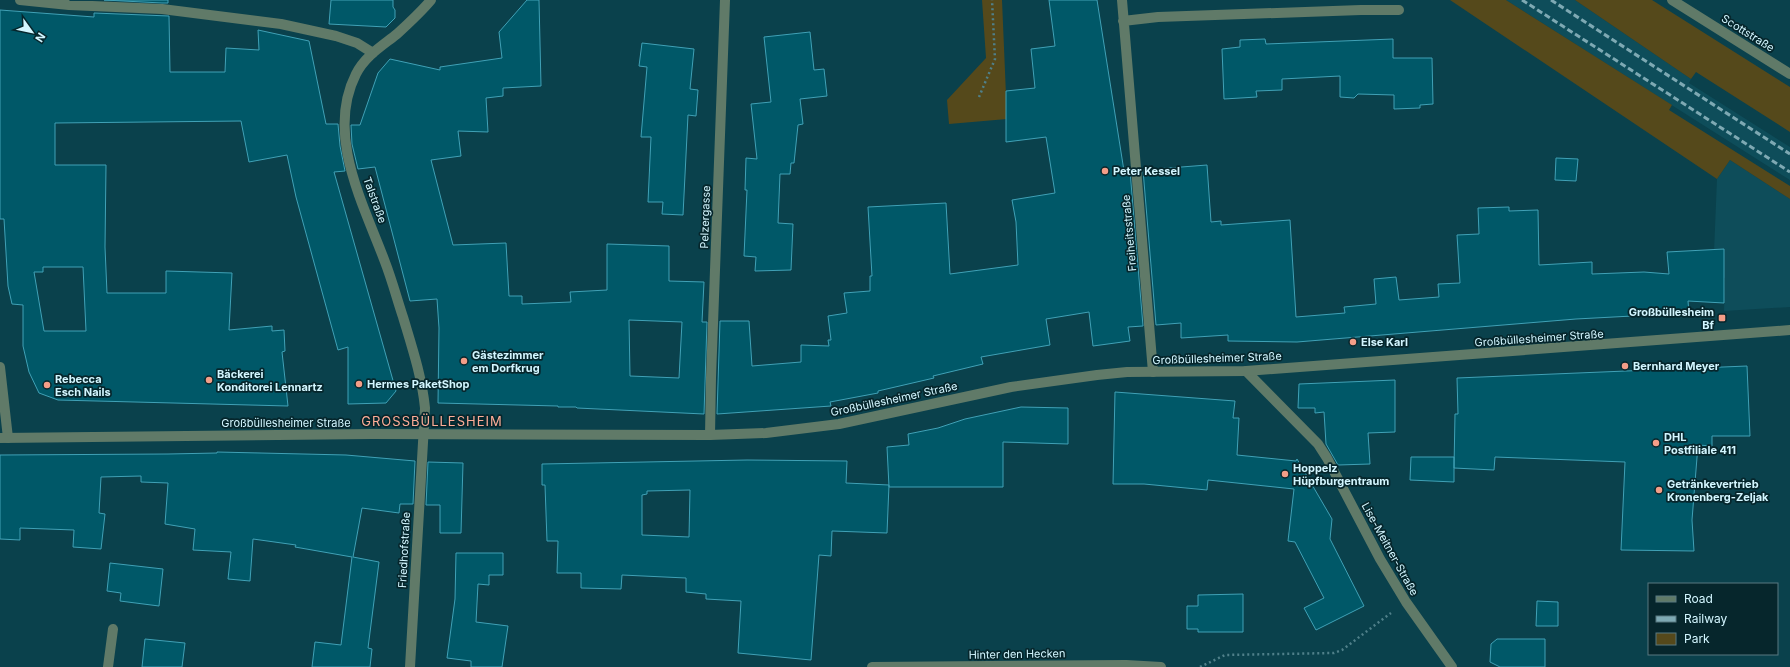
<svg xmlns="http://www.w3.org/2000/svg" width="1790" height="667" font-family="Inter,sans-serif">
	<style>
		.built { fill: #0e4d5a }
		.green { fill: #55491b }
		.building { fill: #005868; stroke: #40a1b6; fill-rule: evenodd }
		.lines { fill: none; stroke-linecap: round; stroke-linejoin: round }
		.path { stroke: #50808a; stroke-width: 2.5; stroke-dasharray: 2 3; stroke-linecap: butt }
		.minor { stroke: #607a68; stroke-width: 10 }
		.tertiary { stroke: #607a68; stroke-width: 10 }
		.rail { stroke: #7ea9b3; stroke-width: 3; stroke-dasharray: 6 3; stroke-linecap: butt }
		.poi-dot { fill: #f49e88; stroke: #06262c; stroke-width: 1.5 }
		.labels { text-anchor: middle; stroke-width: 3.5; stroke-linejoin: round; paint-order: stroke }
		.street-label { font-size: 11px; fill: #d3f6ff; stroke: #06262c }
		.poi-label { font-size: 11px; font-weight: bold; fill: #d3f6ff; stroke: #06262c; text-anchor: start }
		.quarter-label { font-size: 13px; letter-spacing: 1px; fill: #fead98; stroke: #06262c }
	</style>
	<rect width="100%" height="100%" fill="#0a414c"/>
	<path class="built" d="M1506,0h69l116,79 -2,4 101,64v33z
		M1730,160l60,39v108l-66,4 1,-33 -12,-1 4,-98z"/>
	<path class="green" d="M982,0h20l5,119 -58,5 -2,-24 39,-42z
		M1450,0h56l166,105 -3,5 121,76v13l-60,-39 -13,19z
		M1575,0h77l138,87v45l-94,-60 -5,7z"/>
	<path class="building" d="M104,0h64v3h-6z
		M331,0h62v7l2,3v8l-9,9 -57,-3z
		M527,0h12l2,86 -38,2v8l-17,2 2,34 -30,-1 3,25 -30,4 22,85 53,-2 3,53h13v8l49,-2 -1,-10 37,-2v-46l62,2v35l35,1 -2,40h5l-3,92 -127,-6 -1,-1h-18v-1l-120,-3 1,-75 -2,-29 -27,2 -35,-134 -17,2 -6,-25 -1,-19h9l18,-52 12,-14 50,11v-3l62,-9 -3,-26zM629,320l53,2 -3,56 -49,-2z
		M1049,0h48l27,171h6l13,155 -15,1 2,14 -37,5 -4,-34 -43,7 4,26 -69,12 2,7 -50,12 1,2 -56,13v2l-48,9 1,4 -114,8 3,-93h29l3,45 49,-4v-17l28,1 -1,-6h3l-3,-24 19,-3 -3,-20 26,-2v-15h2l-4,-69 78,-4 4,71 68,-9 -2,-43 -4,-22 43,-7 -9,-56 -40,5v-51l29,-3 -4,-39 24,-3z
		M0,10l94,7v-4l75,3 1,56h55l1,-24 33,2 -1,-20 51,11 17,83h12l2,22 5,25 -11,1 62,219 -10,12 -38,1v-57l-10,3 -42,-153 -9,-42 -38,7 -8,-41 -186,2v42h51l-1,82 2,46h59v-22l66,2 -3,57 43,-4v5l12,-1 1,21 -3,1 6,54 -230,-6 -19,-7 -10,-21 -6,-26v-41l-11,-1 -4,-18 -4,-67h-4zM43,267h40l3,64h-42l-10,-59h9z
		M810,32l4,38 10,-1 3,27 -27,3 3,25 -5,1 -4,38h-3l-1,11h-10l-2,49 15,1 -2,46 -36,1 1,-14 -12,-1 3,-66h-2l1,-32 11,1 -6,-55 20,-2 -7,-65z
		M1265,39l1,5 127,-5v19h39l1,46 -13,1v3l-26,1v-14l-36,-1 -4,4 -14,-1v-21l-58,3v11l-26,1 1,6 -33,2 -2,-50 18,-2v-7z
		M642,43l52,6 -4,40 8,1 -2,26 -8,-1 -5,100 -21,-1 1,-12h-15l3,-65h-10l6,-70 -8,-1z
		M1556,158l22,1 -2,22 -21,-1z
		M1207,165l4,57 10,-1v4l69,-5 6,97 49,-4 -1,-6 32,-3 -2,-25 22,-2 3,23 40,-3 -1,-13 22,-1 -3,-48 22,-1 -1,-26 31,-1v4l29,-1 1,55 53,-3v12l52,-2 25,2 -2,-22 57,-3v54l-36,-2 1,12 -113,6 -279,23 -69,-1v-6l-47,3v-15l-25,2 -13,-155z
		M1747,366l3,70h-38v10l-14,-1 -6,75 2,31 -73,-1 4,-88 -130,-5 -1,13 -40,-2 1,-54h3l-1,-36z
		M1395,380v52l-27,1 2,31 -32,1 -12,-21 -2,-32 -9,1v-5h-17l1,-24z
		M1115,392l120,9 -2,17h6l-2,37 59,6 1,-2 35,60 -2,20 34,67 -48,24 -12,-22 20,-10 -29,-56 -7,-1 6,-52 -86,-9 -1,10 -63,-6h-31z
		M1021,407l47,1v36l-65,-2v45h-114l-2,-40 22,-2 -1,-11 30,-6 27,-9z
		M217,452l129,3 69,6 -2,43h-13l-1,9 -37,-5 -9,49 26,5 -11,86 4,1 -2,18h-58l3,-25 26,3 11,-88 -57,-10 1,-2 -43,-6 -3,42 -22,-2 3,-27 -38,-2 2,-21 -30,-5 3,-41 -27,-1v-6l-40,1 -2,36 6,1 -4,35 -28,-2 1,-17 -54,-2v12l-20,-1v-84l168,-1 49,-1z
		M1411,457h43v25l-44,-2z
		M747,460l100,1 -1,22 43,2 -2,48 -55,-2 -1,25 -12,-1 -8,105 -73,-7 3,-52 -35,-2v-5l-20,-2v-14l-64,-3 -1,14 -40,-1v-15h-24l1,-32h-11l-2,-56h-3v-21zM690,490l-1,47 -47,-2v-40l5,-1v-3z
		M428,462l35,1 -2,70h-21v-28h-14z
		M456,553h47v22h-14v10l-11,-1 -2,38 32,4 -6,41h-31v-6l-24,-3 8,-59z
		M110,563l53,6 -4,37 -39,-5 1,-8 -14,-2z
		M1243,594v38h-45v-3h-11v-23h11v-11z
		M1537,601l21,1v24h-22z
		M145,639l40,4 -3,24h-40z
		M1497,639h48v28h-45l-10,-5 1,-18z"/>
	<g class="lines">
		<path class="path" d="M979,97l16,-38 -3,-59
			M1200,667l25,-12 109,-2 8,-3 49,-37"/>
		<path class="minor" d="M20,0l49,5 93,4 119,15 55,12 21,7 16,10
			M1122,0l31,372
			M1672,0l118,74
			M1123,21l35,-4 203,-7h38
			M0,367l8,71
			M1246,371l72,73 9,14 53,101 26,43 46,65
			M710,435l1,-57 14,-378
			M108,667l5,-38
			M410,667l15,-259c-3,-31 -13,-61 -22,-91 -6,-18 -11,-37 -18,-55 -21,-57 -60,-127 -29,-188 9,-18 26,-28 41,-40 12,-11 24,-22 34,-34
			M872,667l254,-2 35,2"/>
		<path class="tertiary" d="M0,438l372,-4 338,1 56,-2 73,-9 172,-37 86,-12 30,-3 119,-1 544,-41"/>
		<path class="rail" d="M1522,0l268,172
			M1551,0l239,154"/>
	</g>
	<g class="poi-dot">
		<circle cx="1105" cy="171" r="4"/>
		<rect x="1718" y="314" width="8" height="8" rx="2"/>
		<circle cx="1353" cy="342" r="4"/>
		<circle cx="464" cy="361" r="4"/>
		<circle cx="1625" cy="366" r="4"/>
		<circle cx="209" cy="380" r="4"/>
		<circle cx="359" cy="384" r="4"/>
		<circle cx="47" cy="385" r="4"/>
		<circle cx="1656" cy="443" r="4"/>
		<circle cx="1285" cy="474" r="4"/>
		<circle cx="1659" cy="490" r="4"/>
	</g>
	<g class="labels">
		<g class="street-label">
			<text transform="translate(1748 33) rotate(32)" y="4">Scottstraße</text>
			<text transform="translate(375 200) rotate(70)" y="4">Talstraße</text>
			<text transform="translate(705 217) rotate(-88)" y="4">Pelzergasse</text>
			<text transform="translate(1129 233) rotate(-95)" y="4">Freiheitsstraße</text>
			<text transform="translate(1539 338) rotate(-4)" y="4">Großbüllesheimer Straße</text>
			<text transform="translate(1217 358) rotate(-2)" y="4">Großbüllesheimer Straße</text>
			<text transform="translate(894 399) rotate(-12)" y="4">Großbüllesheimer Straße</text>
			<text x="286" y="427">Großbüllesheimer Straße</text>
			<text transform="translate(1390 549) rotate(61)" y="4">Lise-Meitner-Straße</text>
			<text transform="translate(404 550) rotate(-87)" y="4">Friedhofstraße</text>
			<text transform="translate(1017 654) rotate(-1)" y="4">Hinter den Hecken</text>
		</g>
		<g class="poi-label">
			<text x="1113" y="175">Peter Kessel</text>
			<text x="1714" y="316" text-anchor="end">Großbüllesheim<tspan x="1714" dy="13">Bf</tspan></text>
			<text x="1361" y="346">Else Karl</text>
			<text x="472" y="359">Gästezimmer<tspan x="472" dy="13">em Dorfkrug</tspan></text>
			<text x="1633" y="370">Bernhard Meyer</text>
			<text x="217" y="378">Bäckerei<tspan x="217" dy="13">Konditorei Lennartz</tspan></text>
			<text x="55" y="383">Rebecca<tspan x="55" dy="13">Esch Nails</tspan></text>
			<text x="367" y="388">Hermes PaketShop</text>
			<text x="1664" y="441">DHL<tspan x="1664" dy="13">Postfiliale 411</tspan></text>
			<text x="1293" y="472">Hoppelz<tspan x="1293" dy="13">Hüpfburgentraum</tspan></text>
			<text x="1667" y="488">Getränkevertrieb<tspan x="1667" dy="13">Kronenberg-Zeljak</tspan></text>
		</g>
		<g class="quarter-label">
			<text x="432" y="426">GROSSBÜLLESHEIM</text>
		</g>
	</g>
	<rect x="1648" y="583" width="130" height="72" fill="#06262c" stroke="#587980"/>
	<rect x="1656" y="596" width="20" height="6" fill="#607a68" stroke="#587980"/>
	<text x="1684" y="603" font-size="12" fill="#d3f6ff">Road</text>
	<rect x="1656" y="616" width="20" height="6" fill="#7ea9b3" stroke="#587980"/>
	<text x="1684" y="623" font-size="12" fill="#d3f6ff">Railway</text>
	<rect x="1656" y="633" width="20" height="12" fill="#55491b" stroke="#587980"/>
	<text x="1684" y="643" font-size="12" fill="#d3f6ff">Park</text>
	<g transform="translate(32 32) rotate(123)" stroke="#06262c" stroke-width="3" paint-order="stroke">
	<path d="M0-3L7 15L0 10L-7 15Z" fill="#d3f6ff"/>
	<text y="-6" font-size="11" font-weight="bold" text-anchor="middle" fill="#d3f6ff">N</text>
	</g>
</svg>
